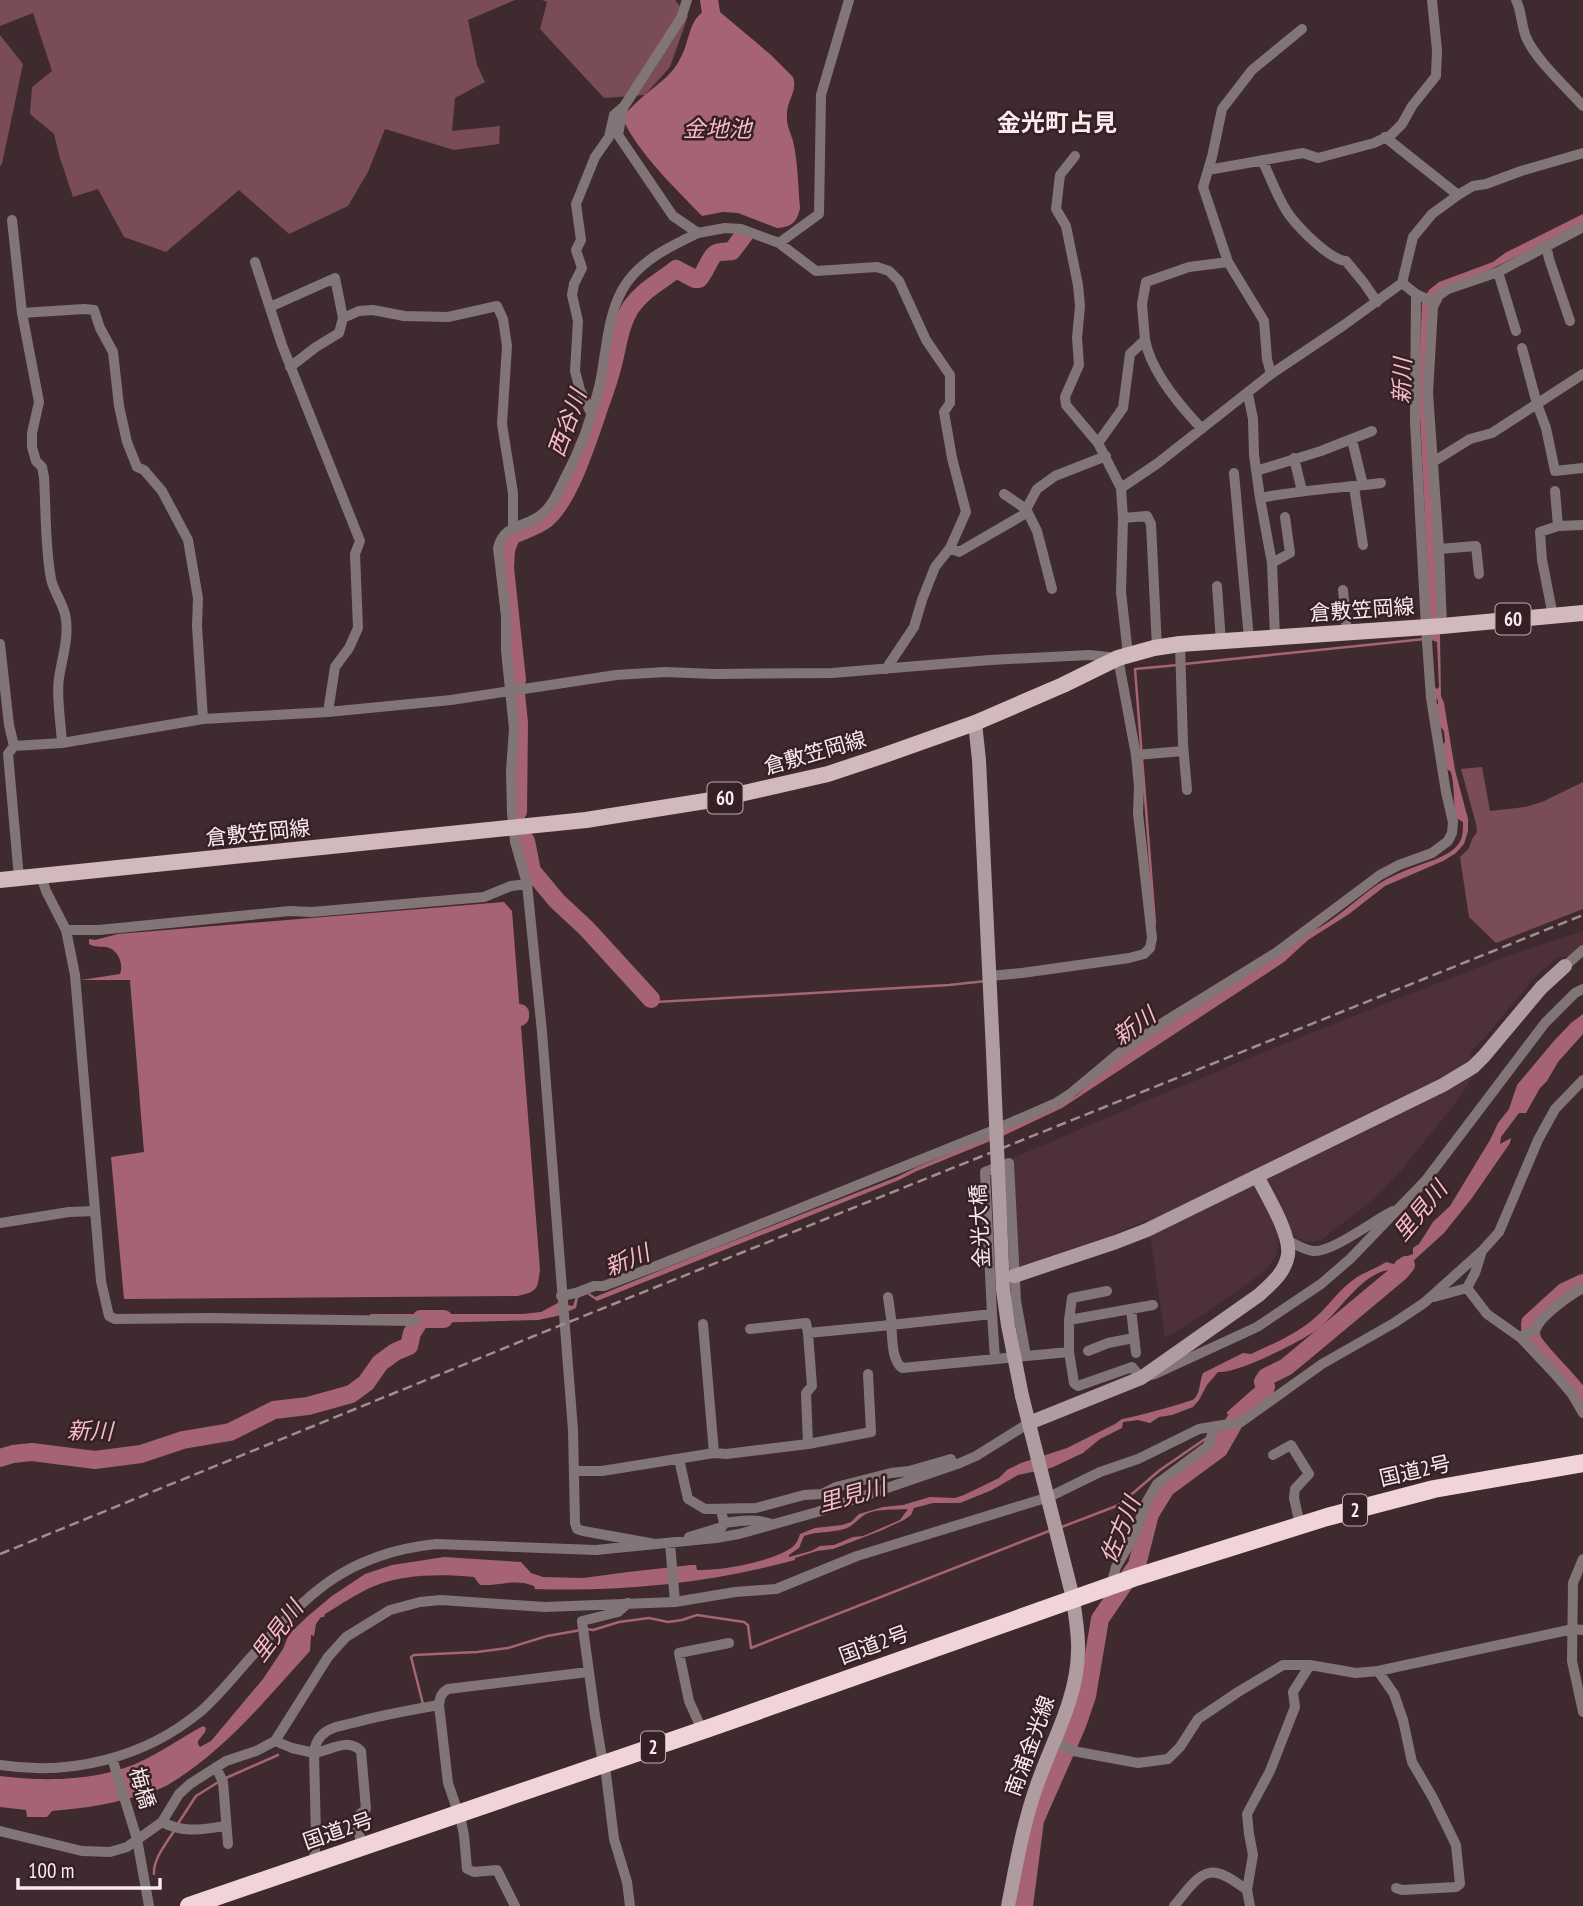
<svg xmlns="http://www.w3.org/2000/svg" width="1583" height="1906" font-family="'PT Sans Narrow','Noto Sans JP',sans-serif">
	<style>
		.built { fill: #4d3038 }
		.green { fill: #794c57 }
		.water { fill: #a66375; fill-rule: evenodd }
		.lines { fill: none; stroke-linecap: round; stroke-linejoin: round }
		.stream { stroke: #a66375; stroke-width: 2.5 }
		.river { stroke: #a66375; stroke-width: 18 }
		.street { stroke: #817578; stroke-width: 10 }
		.secondary { stroke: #ae9ca0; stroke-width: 14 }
		.primary { stroke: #d1b9be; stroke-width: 16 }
		.highway { stroke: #f1d4da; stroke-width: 18 }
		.rail { stroke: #a08e92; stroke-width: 2.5; stroke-dasharray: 10 5; stroke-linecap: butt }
		.secondary-bridge { stroke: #ae9ca0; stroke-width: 14 }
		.labels { text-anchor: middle; stroke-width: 5; stroke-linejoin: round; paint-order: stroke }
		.shield { fill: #352025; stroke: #beadb1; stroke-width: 2 }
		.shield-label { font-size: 19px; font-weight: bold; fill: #f9eaed }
		.street-label { font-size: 21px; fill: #f9eaed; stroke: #352025 }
		.water-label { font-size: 23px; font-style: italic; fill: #f6bac8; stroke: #352025 }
		.quarter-label { font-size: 24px; font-weight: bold; fill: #f9eaed; stroke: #352025 }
	</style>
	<rect width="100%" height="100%" fill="#3f2a2f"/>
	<path class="built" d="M1583,931v24l-26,3 -22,19 -48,58 -17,17 6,20 -19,29 -57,71 -27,28 -52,40 -14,2 -9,-3 -8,-6 -12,6 -1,16 -13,17 -55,39 -44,27 -17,-118 -41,17 -86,29 -4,-1 -4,-107 144,-62 164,-67 194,-76z"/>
	<path class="green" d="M0,0h515l-47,20 9,45 8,17 -30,16 -3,33 48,-5 -1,18 -45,6 -69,-21 -17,43 -20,34 -59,28 -50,-44 -73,62 -42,-15 -26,-48 -25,8 -14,-42 -5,-21 -24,-20 2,-27 20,-16 -19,-58 -33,13z
		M542,0h133l13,16 -18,51 -25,28 -41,3 -64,-69 7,-27z
		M0,35l23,29 -21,100 -2,2z
		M1482,767l8,44 35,-4 17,-5 41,-20v127l-87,34 -27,-26 -9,-60 9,-9 3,-9 5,-7 -1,-8 -15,-55z"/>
	<path class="water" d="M714,7l57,48 22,22c5,14 -6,23 -6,37 -1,11 3,17 6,27 5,21 5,45 7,67 -3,14 -8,19 -23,20l-39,-15 -15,-1 -21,4c-25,-26 -66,-65 -80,-99 8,-8 15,-16 24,-23 13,-11 26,-19 34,-35 12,-21 7,-45 34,-52z
		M1583,214v10l-100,49 -53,32 10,331 1,60 3,7 11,67 13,49v12l-4,13 -8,9 -13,8 -58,25 -36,28 -41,26 -24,22 -222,146 -57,27 -88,36 -18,9 -302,121 -10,-7 -9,4 -2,10 -19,8 -19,4 -110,3 -12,-5h-46v-4h153l18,-2 24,-13 2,6 6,1 3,-10 12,-4 7,5 115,-47 187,-73 18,-9 132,-56 29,-16 42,-39 193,-125c26,-13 43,-31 66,-47 12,-8 26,-14 40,-19 13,-5 29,-9 39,-19 7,-7 7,-15 7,-25l-7,-4c-3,-16 -1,-30 -5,-46l-7,-5 -3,-20 4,-5 -1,-11 -6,-7 -3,-18 3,-2v-3l-5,-7 -1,-9 5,4 2,-2 -2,-45 -6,-2 -11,-224v-63l2,-51 7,-12 10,-8 54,-20 12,-9z
		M504,902l8,9 28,359c-3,20 -2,21 -22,26l-394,3 -13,-142 33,-5 -14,-172h-49l39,-6c4,-10 -2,-25 -14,-27 -7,-1 -10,1 -17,-3v-5l6,1 23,-6z
		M1583,1014v20l-25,28 -11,19 -7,7 -14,25h-7l-18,24 -1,7 11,-6 -1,5 -38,55 -28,35 -44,40 -1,-2c-31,-9 -59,41 -81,58 -16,12 -81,45 -100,43l-11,13 -8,15 -6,7 -21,8 -13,2 -9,6 -12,-3 -15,2 -1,6 -22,11 -17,14 -32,15 -33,7 -26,15 -32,13h-27l-19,5 -3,7 -7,5 -24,11 -47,18 -16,2 -22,7v2c-85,23 -172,32 -260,29l-1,-3c-18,-8 -35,0 -54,-1l-6,-8c-34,-3 -70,-3 -102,10 -16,7 -32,18 -47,27l-1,3h-3l-5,7 -2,12 -3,-1 -1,16c-44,48 -87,102 -144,135 -6,3 -13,5 -20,7 -31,11 -61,15 -94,18l-5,6h-20l-1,-7 -26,-3v-31c48,6 102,5 146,-17 20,-10 38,-23 57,-33l3,2 -1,4 -7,9v3l2,3 11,-6 52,-62 20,-30 6,-15 19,-18 24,-20 33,-22 27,-9 52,-8 77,5 10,11 12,4 40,1 45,-6 63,-7h5l1,5c25,1 73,-8 94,-22 5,-3 7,-8 9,-14l15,-6 27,-3 9,-3 8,-8 24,-7 20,-2 27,-8 25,1 9,-3 35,-17 8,-8 14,-7 46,-15 48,-24 7,-5c9,-1 68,-17 72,-20 7,-7 5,-17 9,-26l40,-20 8,1c24,-11 48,-21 67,-39 12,-11 21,-25 35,-35 10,-8 23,-11 33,-18l8,2 3,-4 16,-6v-6l6,-4 14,-22 17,-16 40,-66 8,-17 11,-14 8,-24 36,-43 18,-19zM908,1509l-8,11 -37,16 -10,1 -19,8 -14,1 -9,5 -22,6v-2l10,-7 5,-12c13,-5 27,-3 40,-7 8,-2 12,-8 19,-13 10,-8 32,-6 45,-7z"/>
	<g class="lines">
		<path class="stream" d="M1184,664l241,-25
			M1155,924l-20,-255 43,-4
			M651,999l4,3 37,-2 257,-15 37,-4
			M1228,1413l35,-31
			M1059,1528l60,-23 41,-35 45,-31
			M421,1704h2l-12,-47 3,-2 63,-3 31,-4 39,-12 40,-7 6,1 26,-8 30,-4 19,4 14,-2 15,-5 47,7 4,3 3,23 298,-117
			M226,1778l52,-23
			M177,1825l19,-29 24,-15
			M154,1874c-1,-15 12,-30 20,-43"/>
		<path class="river" d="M709,0l5,31
			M517,680l-12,-112 1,-18 5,-14c10,-5 27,-10 34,-16 24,-19 42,-77 52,-106 5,-15 11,-30 15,-46 6,-21 7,-42 19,-61 12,-17 29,-25 45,-38l19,10h4c6,-6 11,-22 16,-25 4,-3 13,-2 17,-3l12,-16
			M516,694l3,29 -1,89
			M526,841l6,30 25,30 30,28 64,70
			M520,1013v4
			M1583,1283l-19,9 -34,31c0,7 1,16 5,21 15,21 35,36 48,57
			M0,1458l13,-4 19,-2 63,8 46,-6 42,-14 47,-8 44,-22 34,-4 43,-12 15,-11 14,-20 15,-11 14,-6 3,-13 9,-14h23
			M1024,1906l11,-86 42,-95 10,-29 13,-77 37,-54 13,-51 16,-26 53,-39 20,-35 25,-22 2,-5 -3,-5 3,-5 20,-10 17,-14 97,-81 6,-7"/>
		<path class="street" d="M687,0l-6,18 -58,90 -5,27 55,81 25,17 27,-5 16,1 38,14 37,28 61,-4 12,4 10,10 27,59 24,35v28l-6,9 8,46 14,54 -16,36 -15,19 -13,33 -8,27 -28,42
			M1516,0c6,12 5,25 10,37 9,22 41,51 57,69
			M1385,137l73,58
			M1075,156l-15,19 -4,34 10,17 12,59 2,21 -3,32 2,27 -14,32 1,8 32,38 23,45
			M1262,160c9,18 16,40 28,56 10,13 40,44 56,45l18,22 13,19
			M1208,170l95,-17 15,5 56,-15 17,-8 11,-11 10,-18 24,-30 1,-26 -5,-50
			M12,220l10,93 17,89 -7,31v14l4,14 6,6 2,10c2,34 1,69 7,102 3,13 11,23 14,35 5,21 -3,44 -6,64 -3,17 2,46 3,65
			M779,243l40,-29 2,-119 28,-95
			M1546,245l3,14 21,62
			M255,262l27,83 78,196 -5,13 3,74 -9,20 -14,19 -7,45
			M1498,272l18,59
			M1402,283l11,-46 19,-23 26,-19 15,-9 13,-2 35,-13 62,-18
			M270,307l65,-29 8,40 -4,15 -23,14 -26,20
			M22,313l62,-4 10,1 6,18 13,24 6,54 8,36 10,25 7,3 18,21 26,49 10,58 -1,28 6,93
			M343,318l16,-7 14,-1 31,6 44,1 49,-11 6,13 4,27 -5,78 11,69v35
			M1145,340c6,31 36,67 57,89
			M1522,348l15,56 9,24 9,43 28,-3
			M1271,374l-4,-15 -3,-38 -36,-59 -25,-75 9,-30 10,-48 30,-39 50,-41
			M1248,394l5,25 1,36 6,43 12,65 3,74
			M591,413l-11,-23 -5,-19 3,-50 -6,-26 2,-11 8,-16 -6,-18 5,-10 -5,-36 19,-47 14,-20 5,-22 8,-7
			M1352,440l11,45
			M1098,443l25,-35 7,-54 15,-14 -3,-36 4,-22 43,-15 39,-5
			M1294,458l8,33
			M1433,462l37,-23 22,-6 91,-59
			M1256,471l65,-20 51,-20
			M1234,473l15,166
			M1354,487l9,58
			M1555,491l3,35
			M1004,494l22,15 11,22 15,58
			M1260,498c40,-8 81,-10 121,-15
			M1123,518l24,-2 4,8 6,124
			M950,548l9,4 64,-37 14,-26 18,-13 51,-20
			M1439,549l37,-3 3,28
			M1272,563l18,-10 -5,-36
			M1217,586l4,56
			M1343,590l4,43
			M1553,616l-11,-56 -2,-28 18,-6 25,-1
			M1442,626l-3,-77 -11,-156 5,-86 6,-12 9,-6 50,-17 85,-45
			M0,644l9,81 5,21
			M1180,644l3,100 4,46
			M1128,655l-7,-63 2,-74 -2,-30 37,-25 113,-89 73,-49 58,-42 14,11 18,8
			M1136,755l47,-4
			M41,876l5,15 20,39 9,45 26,306 8,35 6,3 96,-1 204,3
			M19,878l-11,-124 6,-8 48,-3 141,-24 125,-7 123,-12 165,-25 49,-3 49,2 118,-1 158,-13 99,-5 29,3 18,97 3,31 -1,27 14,125 -2,10 -6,6 -15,4 -107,15 -32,3
			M66,930h33l191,-19 22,1 172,-15 27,-11 16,-2
			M1565,966l18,-16
			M0,1223l69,-11 26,-1
			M1287,1240c8,4 17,10 26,11 19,2 61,-31 80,-40
			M1481,1254l-6,19 -8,15 20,26 34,24 34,36 17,20 11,19
			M561,1296l15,-3 18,-7h10l55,-21 328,-132 69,-30 14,-9 49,-41 45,-31 113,-70 103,-77 19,-10 33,-12 16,-12 4,-8 1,-11 -7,-30 -15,-94 -5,-71 -11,-205 1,-128
			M888,1297l4,28
			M1434,1297l33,-9
			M1131,1309l5,44
			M992,1314l-7,-142 24,-9 7,138 10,55
			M1069,1320l84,-15
			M703,1324l11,129
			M891,1325l101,-11 3,45
			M750,1329l56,-6 2,10
			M1520,1337l16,-8c4,-13 34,-34 47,-41
			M1088,1351l20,-8 26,-5
			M1069,1352v-32l3,-22 35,-7
			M808,1444l63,-12 -3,-58
			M1273,1455l18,-10 18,29 -14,15 -1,9 6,27
			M679,1459l9,40 17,10 51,-1 48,-13 18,-1 14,-7 55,-14 18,-2 42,-12
			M574,1471h28l112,-18 12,1 82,-10 -2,-51 6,-7 -4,-53 83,-8c2,14 0,34 11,43l167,-16 5,31 4,3 54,-19 9,11 14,-4 102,-47 64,-43 29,-25 76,-79 119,-157 30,-30 8,-4
			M724,1523c15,-2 32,-5 47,1
			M689,1537l33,-10 2,-4 -3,-13
			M670,1543l5,59
			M655,1544l-72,-13 -6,-2 -2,-6 -2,-93 -31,-398 -15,-148 -12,-42 -3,-29 -1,-42 3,-42 -8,-79v-35l-8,-67c6,-25 28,-20 44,-34 11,-9 17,-24 23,-36 15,-28 28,-64 35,-95 7,-33 7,-74 28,-102 17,-23 45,-36 70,-48
			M1583,1559l-10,24 -1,78 11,51
			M1111,1585l5,-18 17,-29 13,-35 11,-19 51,-38 7,-20
			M628,1603l-10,9 -36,9 13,95 8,48 3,10 8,65 13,43 3,24
			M1378,1671l16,23 9,26 9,42 21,36 23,47 4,39 -4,3 -54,3 -6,-2
			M702,1730l-13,-29 -10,-48 50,-10
			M275,1741l17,7 22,5c1,-9 5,-17 13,-22 8,-5 18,-6 26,-8 28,-8 57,-13 86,-18
			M1054,1742l19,9 65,12 30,-4 12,-12 18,-28 40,-27 45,-27h27l46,8 22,-2 195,-42 10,1
			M112,1758l25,81 12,67
			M0,1765c71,11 144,-7 200,-53 16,-14 30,-31 44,-47 60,-67 97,-111 192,-121l160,6 120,-12 23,-4 78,-22 143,-49 16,-7 53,-33
			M216,1767l7,15 5,62
			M162,1822c23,12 40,7 64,4
			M0,1831l82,20 28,1 17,-5 35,-25 17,-28 11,-10 36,-23 30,-10 19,-10 53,-84 18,-20 44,-27 30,-8 21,-2 104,7 130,-5 60,-10 41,-3 81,-33 192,-59 51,-25 38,-13 61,-30 42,-7 81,-58 72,-41 30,-20 58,-52 17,-19 39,-92 17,-31 28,-29
			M314,1863l2,-27 -2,-83c16,-2 33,-16 47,-2l5,58 -6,5 -4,7 6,25
			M515,1906l-18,-36 -23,2 -7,-3 -3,-34 -3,-14 -13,-38 -9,-78c1,-8 2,-12 9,-16l140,-17
			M1174,1906c11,-12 25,-37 43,-33 11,2 21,11 30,17
			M1250,1906l-3,-16 6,-35 -4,-21 -2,-20 23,-43 25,-64 -2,-15 17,-27"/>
		<path class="secondary" d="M975,723l4,37 14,292
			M1014,1276l102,-34 31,-12 296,-145 30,-18 11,-11 57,-68 24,-22
			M1029,1423l112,-45 118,-83c12,-11 26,-22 29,-40 3,-21 -21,-59 -31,-79
			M1008,1906c8,-40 15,-82 29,-121 15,-44 40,-85 41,-133 1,-18 -3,-36 -5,-54l-51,-202"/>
		<path class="primary" d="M0,880l586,-60 132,-21 110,-25 54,-18 93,-33 88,-38 55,-27 36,-10 26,-4 262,-18 141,-13"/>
		<path class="highway" d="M189,1906l523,-179 421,-149 194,-61 107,-28 149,-26"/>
		<path class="rail" d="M0,1554l534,-218 1049,-421"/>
		<path class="secondary-bridge" d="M993,1052l10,238 5,35 14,71"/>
	</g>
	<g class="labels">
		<g class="shield">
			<rect x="1495.5" y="603.5" width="35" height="31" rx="5"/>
			<rect x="707.5" y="782.5" width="35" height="31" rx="5"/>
			<rect x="1343" y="1494.5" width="24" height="31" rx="5"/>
			<rect x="641" y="1731.5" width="24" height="31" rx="5"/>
		</g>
		<g class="shield-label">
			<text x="1513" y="626">60</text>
			<text x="725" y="805">60</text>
			<text x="1355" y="1517">2</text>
			<text x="653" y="1754">2</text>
		</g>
		<g class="street-label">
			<text transform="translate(1362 610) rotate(-4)" y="7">倉敷笠岡線</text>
			<text transform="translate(815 753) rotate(-16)" y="7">倉敷笠岡線</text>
			<text transform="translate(258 833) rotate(-6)" y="7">倉敷笠岡線</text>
			<text transform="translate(980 1226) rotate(-93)" y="7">金光大橋</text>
			<text transform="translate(1415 1471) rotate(-13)" y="7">国道2号</text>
			<text transform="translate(874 1645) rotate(-20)" y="7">国道2号</text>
			<text transform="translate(1030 1746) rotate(-70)" y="7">南浦金光線</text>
			<text transform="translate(142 1788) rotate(73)" y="7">梅橋</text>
			<text transform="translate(338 1831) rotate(-19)" y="7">国道2号</text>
		</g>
		<g class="water-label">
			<text x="717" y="137">金地池</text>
			<text transform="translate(1402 381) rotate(-88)" y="8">新川</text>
			<text transform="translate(567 423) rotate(-70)" y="8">西谷川</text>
			<text transform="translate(1134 1026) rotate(-36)" y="8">新川</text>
			<text transform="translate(1420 1211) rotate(-50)" y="8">里見川</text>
			<text transform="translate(627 1260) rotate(-22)" y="8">新川</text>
			<text transform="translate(90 1431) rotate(1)" y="8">新川</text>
			<text transform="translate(852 1495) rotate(-15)" y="8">里見川</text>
			<text transform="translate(1120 1530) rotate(-68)" y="8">佐方川</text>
			<text transform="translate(277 1631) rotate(-53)" y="8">里見川</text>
		</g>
		<g class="quarter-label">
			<text x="1057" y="131">金光町占見</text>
		</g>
	</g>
	<path d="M18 1878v10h142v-10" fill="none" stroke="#f9eaed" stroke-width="3.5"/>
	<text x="28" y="1878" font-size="21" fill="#f9eaed" stroke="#352025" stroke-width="5" paint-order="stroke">100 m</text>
</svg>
